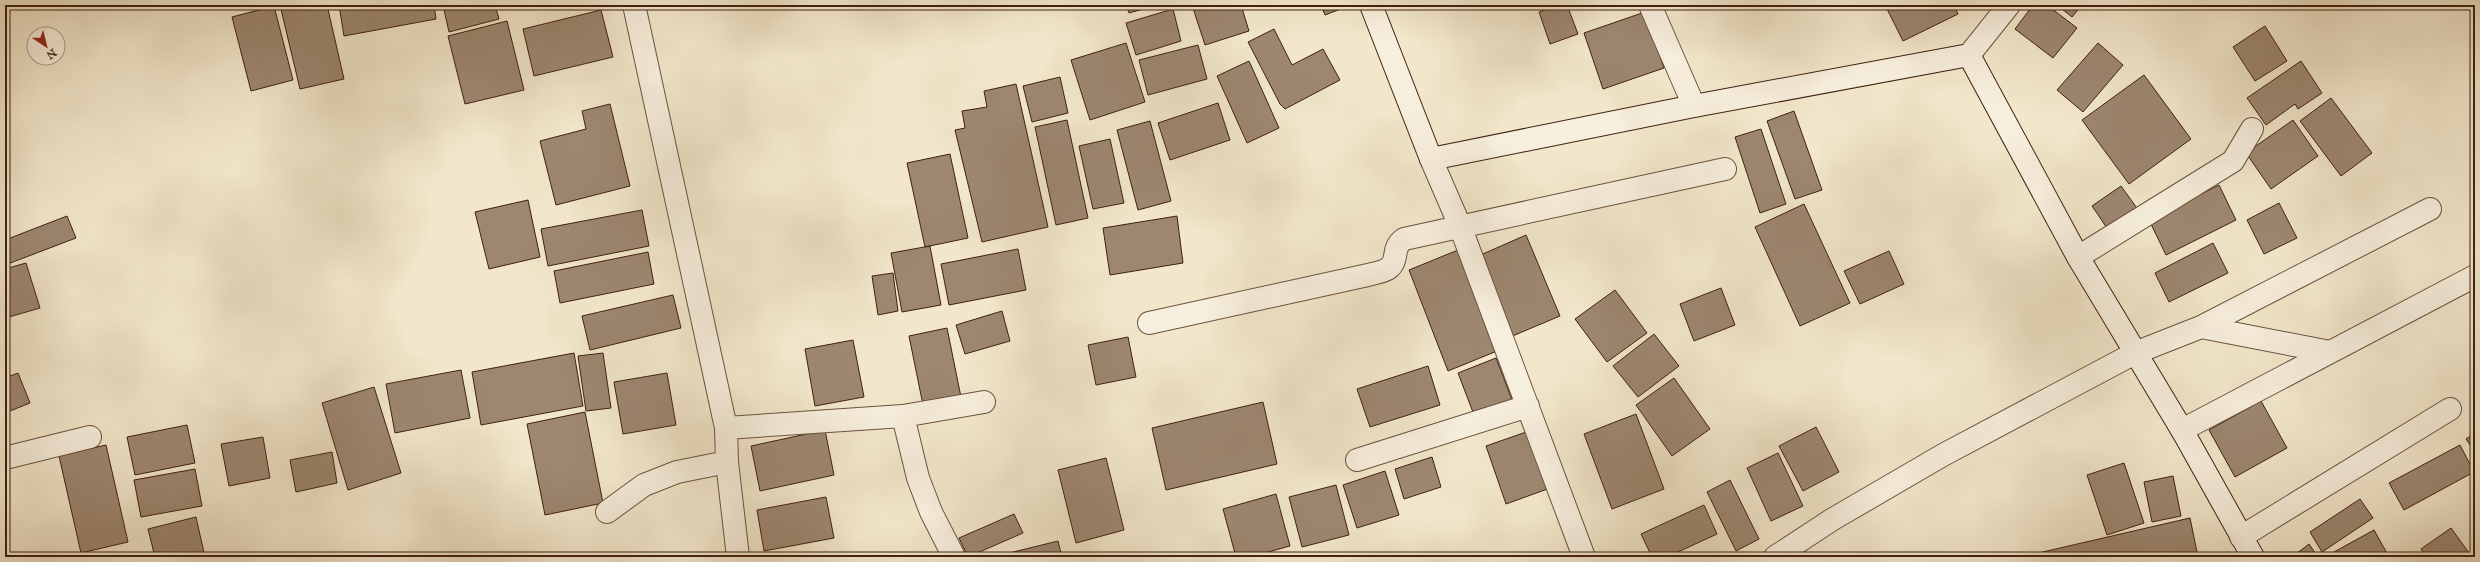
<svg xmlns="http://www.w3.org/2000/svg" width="2480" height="562" font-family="'IM FELL Great Primer',serif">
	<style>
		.building { fill: #9d8771; stroke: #402010 }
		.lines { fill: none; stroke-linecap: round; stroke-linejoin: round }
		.street-casing { stroke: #6c523f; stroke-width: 24 }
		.secondary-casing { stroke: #402010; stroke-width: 24 }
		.street { stroke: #f7efdd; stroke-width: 22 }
		.secondary { stroke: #f7efdd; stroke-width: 22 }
	</style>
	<rect width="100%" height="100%" fill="#f2e7cb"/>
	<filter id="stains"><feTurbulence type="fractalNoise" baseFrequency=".005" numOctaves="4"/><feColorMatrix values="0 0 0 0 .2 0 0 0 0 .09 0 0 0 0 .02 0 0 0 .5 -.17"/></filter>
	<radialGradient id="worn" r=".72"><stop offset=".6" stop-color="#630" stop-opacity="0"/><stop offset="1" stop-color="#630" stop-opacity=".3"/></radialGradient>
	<path class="building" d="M280,5h47l17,74 -44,10z
		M339,5h95l2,14 -92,17z
		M443,5h52l4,14 -50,13z
		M1126,5h31l-28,8z
		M1192,5h49l8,26 -44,14z
		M1321,5h30l-26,10z
		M1559,5h8l11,29 -28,10 -11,-32z
		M1885,5h69l4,9 -55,27z
		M2033,5h14l30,23 -24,30 -38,-29z
		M2057,5h25l-10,12z
		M274,6l19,74 -42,11 -19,-74z
		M1173,9l8,32 -45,14 -10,-32z
		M601,10l12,47 -79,19 -11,-47z
		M1645,12l19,56 -61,21 -19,-56z
		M507,21l17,69 -59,14 -17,-68z
		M2265,26l22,35 -32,20 -22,-34z
		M1274,29l18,36 31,-16 17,31 -55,29 -5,-5 -32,-62z
		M1126,43l19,59 -55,18 -19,-60z
		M2098,43l25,22 -40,47 -26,-22z
		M1198,45l9,34 -59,16 -9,-35z
		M1249,61l30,67 -32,15 -30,-67z
		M2301,61l21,32 -24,16 -3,-5 -29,21 -19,-27z
		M2144,75l47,64 -62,45 -47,-64z
		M1060,77l8,36 -36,9 -9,-36z
		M1016,84l32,143 -66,15 -27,-112 10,-2 -3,-17 25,-4 -3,-16z
		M2331,98l41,55 -31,23 -41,-55z
		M1218,103l12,37 -60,20 -12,-37z
		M610,104l20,82 -74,19 -16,-64 46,-12 -4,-18z
		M1794,111l28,79 -27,9 -28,-78z
		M1067,120l21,98 -32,7 -21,-98z
		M2293,120l25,36 -47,33 -25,-36z
		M1150,121l21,80 -33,9 -21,-80z
		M1761,129l25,75 -26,9 -25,-76z
		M1110,139l14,64 -31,6 -14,-63z
		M950,154l18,84 -43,9 -18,-84z
		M2219,185l17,35 -70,35 -17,-35z
		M2121,186l18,25 -30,20 -17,-25z
		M528,200l12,57 -51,12 -14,-57z
		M2279,203l18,35 -33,16 -17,-34z
		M1804,204l46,99 -50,23 -45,-99z
		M642,210l7,36 -101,20 -7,-37z
		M67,216l9,22 -71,27v-25z
		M1177,216l6,47 -73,12 -7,-47z
		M1526,235l34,81 -50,21 -34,-80z
		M2213,243l15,30 -59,29 -14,-29z
		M930,246l11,59 -39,7 -11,-59z
		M1018,249l8,41 -77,15 -8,-41z
		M1458,250l39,101 -49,20 -39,-101z
		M1889,251l15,33 -44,20 -16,-33z
		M648,252l6,32 -94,19 -6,-32z
		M26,263l14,45 -31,9 -4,-13v-35z
		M893,273l5,38 -20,4 -6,-39z
		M1721,288l14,37 -41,16 -14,-37z
		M1615,290l32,43 -40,29 -32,-43z
		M673,295l8,33 -91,22 -8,-34z
		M1002,311l8,30 -45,13 -9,-29z
		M947,328l14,69 -38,8 -14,-69z
		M1654,334l25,32 -41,31 -25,-31z
		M1128,337l8,40 -40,8 -8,-40z
		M853,340l11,57 -49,9 -10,-57z
		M574,353l9,53 -102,19 -9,-53z
		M603,353l8,55 -25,3 -8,-55z
		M1496,358l18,47 -38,15 -18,-47z
		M1428,366l12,39 -70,22 -13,-38z
		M461,370l9,48 -75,15 -9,-49z
		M18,373l12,30 -25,10v-35z
		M667,373l9,52 -53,9 -9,-52z
		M1674,378l36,51 -38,27 -36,-51z
		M374,387l27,86 -53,17 -26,-87z
		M2261,401l26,47 -52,29 -26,-47z
		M1263,402l14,62 -111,26 -14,-62z
		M585,412l18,91 -58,12 -18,-91z
		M1636,414l28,75 -52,20 -28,-75z
		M187,425l8,38 -60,12 -8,-38z
		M1816,427l23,45 -36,19 -24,-45z
		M825,430l9,45 -74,16 -9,-45z
		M1532,430l21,57 -47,17 -20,-58z
		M2475,433v19l-9,-13z
		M263,437l7,41 -41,8 -8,-42z
		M106,445l22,97 -47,11 -22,-97z
		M2460,445l14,27 -70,38 -15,-27z
		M332,452l5,31 -41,9 -6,-32z
		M1778,453l25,53 -32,15 -24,-53z
		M1432,457l9,30 -37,12 -9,-30z
		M1106,458l18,72 -48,13 -18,-73z
		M2124,463l20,60 -37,12 -20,-60z
		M195,469l7,37 -61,11 -7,-37z
		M1385,471l14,44 -42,13 -14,-43z
		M2173,476l8,40 -29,6 -8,-40z
		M1730,480l29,59 -23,12 -29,-59z
		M1336,485l13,50 -47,12 -13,-50z
		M1276,494l14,52 -40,11h-14l-13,-48z
		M826,497l8,41 -70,13 -7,-41z
		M2360,499l13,19 -51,34 -12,-20z
		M1704,505l13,29 -50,23h-15l-11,-23z
		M1014,514l9,19 -55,24 -9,-19z
		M196,517l9,40h-50l-7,-28z
		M2190,518l8,39h-177z
		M2451,528l18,25 -6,4h-37l-5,-8z
		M2374,530l14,25 -4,2h-47l-3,-5z
		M1058,541l4,16h-69z
		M2309,544l9,13h-26z
		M827,552l1,5h-26z"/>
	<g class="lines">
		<g class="street-casing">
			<path id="street" d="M634,5l92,423 1,34 11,95
				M1650,5l44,101
				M1969,55l40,-50
				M1431,159l29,67 124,331
				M2078,257l155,-96 19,-32
				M1149,323l219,-48c7,-2 17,-3 22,-8 9,-8 1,-19 14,-28l321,-70
				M2201,327l129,25
				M903,416l81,-14
				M726,428l177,-12 15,62 13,34 23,45
				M2182,430l293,-154
				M5,458l85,-21
				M1357,460l171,-54
				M607,512l37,-27 33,-13 50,-10
				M2241,537l209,-128
				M1775,557l58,-38 110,-64 192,-102 66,-26 229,-118"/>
		</g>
		<g class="secondary-casing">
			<path id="secondary" d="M1371,5l60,154 263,-53 275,-51 109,202 104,173 71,127"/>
		</g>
		<use href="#street" class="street"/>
		<use href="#secondary" class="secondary"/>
	</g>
	<rect width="2480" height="562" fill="none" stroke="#f2e7cb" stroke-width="20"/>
	<rect x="6" y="6" width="2468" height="550" fill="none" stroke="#402010" stroke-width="2"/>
	<rect x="10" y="10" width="2460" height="542" fill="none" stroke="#402010"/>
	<g transform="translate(46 46) rotate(145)"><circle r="19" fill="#f7efdd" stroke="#ae9c8b"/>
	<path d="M0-3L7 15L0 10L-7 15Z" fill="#8f2418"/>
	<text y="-6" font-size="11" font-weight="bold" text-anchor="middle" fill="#402010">N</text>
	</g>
	<rect width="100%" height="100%" filter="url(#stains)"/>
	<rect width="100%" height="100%" fill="url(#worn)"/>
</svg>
